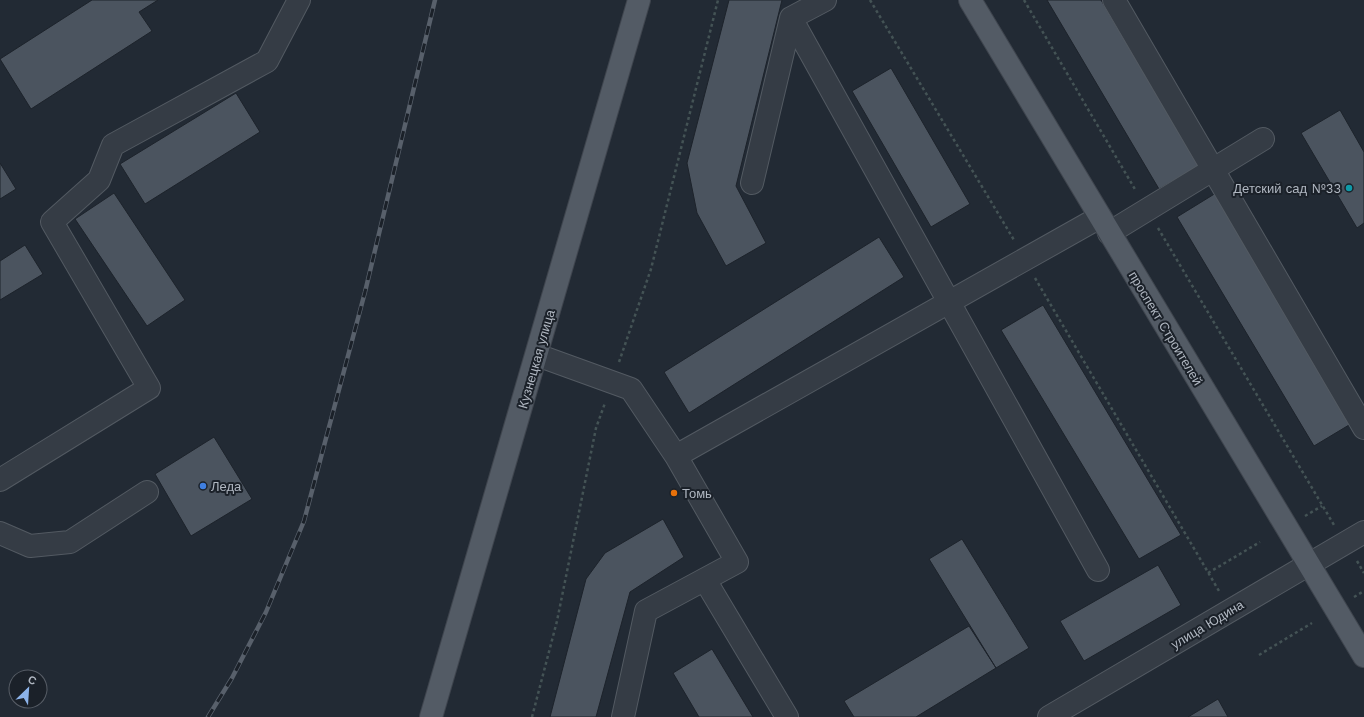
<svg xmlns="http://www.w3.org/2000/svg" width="1364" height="717" font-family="'Work Sans',sans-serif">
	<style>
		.building { fill: #4b545f; stroke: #1d232b }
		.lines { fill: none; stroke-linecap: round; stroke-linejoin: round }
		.minor-casing { stroke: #535a62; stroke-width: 24 }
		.major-casing { stroke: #3f454e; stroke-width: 24 }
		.path { stroke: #445355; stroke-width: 2.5; stroke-dasharray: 3 3; stroke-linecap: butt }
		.minor { stroke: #353c45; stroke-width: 22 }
		.major { stroke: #535b65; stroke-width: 22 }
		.rail-casing { stroke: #58606b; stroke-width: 4.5 }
		.rail { stroke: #1b2129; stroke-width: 3; stroke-dasharray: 9; stroke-linecap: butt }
		.culture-dot { fill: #0f9aa8; stroke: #1b2129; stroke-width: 1.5 }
		.shop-dot { fill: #3f7fe0; stroke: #1b2129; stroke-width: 1.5 }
		.food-dot { fill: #e8710a; stroke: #1b2129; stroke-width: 1.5 }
		.labels { text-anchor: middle; stroke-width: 4; stroke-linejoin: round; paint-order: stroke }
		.poi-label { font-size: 13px; fill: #b0b7c1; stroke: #1b2129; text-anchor: start }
		.street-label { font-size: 13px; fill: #b0b7c1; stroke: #1b2129 }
	</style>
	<rect width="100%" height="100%" fill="#222a34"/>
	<path class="building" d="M92,0h66l-19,12 13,19 -121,78 -31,-50z
		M729,0h53l-46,186 30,57 -40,23 -29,-53 -10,-50z
		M1047,0h54l98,166 -40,23z
		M891,68l79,136 -39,23 -79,-136z
		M236,93l24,39 -115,72 -25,-40z
		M1340,110l24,42v71l-7,5 -56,-95z
		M0,163l16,26 -16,10z
		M114,193l71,107 -38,26 -72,-107z
		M1216,193l138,229 -40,24 -137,-229z
		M879,237l25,40 -215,136 -25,-41z
		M25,245l18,29 -43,26v-39z
		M1043,305l138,230 -42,24 -138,-229z
		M214,437l38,62 -61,37 -36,-62z
		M663,519l21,38 -54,35 -34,125h-46l36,-138 19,-26z
		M962,539l67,109 -33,20 -67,-109z
		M1158,565l23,40 -97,56 -24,-40z
		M969,626l27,42 -80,49h-62l-10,-16z
		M712,649l41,68h-54l-26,-44z
		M1218,699l10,18h-40z"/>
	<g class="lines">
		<g class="minor-casing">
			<path id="minor" d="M1114,0l250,428
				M791,18l307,552
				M752,183l39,-165 34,-18
				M1109,233l154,-94
				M537,355l94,34 45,67 424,-239
				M0,480l149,-92 -97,-166 47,-42 14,-35 154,-84 32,-61
				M0,533l30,13 40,-4 77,-50
				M705,580l82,137
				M623,717l23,-106 91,-49 -61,-106
				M1049,717l315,-185"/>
		</g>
		<g class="major-casing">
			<path id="major" d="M970,0l394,656
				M431,717l208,-717"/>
		</g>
		<path class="path" d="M870,0l144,240
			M1024,0l112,191
			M1158,228l176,297
			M1035,278l184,313
			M619,362l32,-93 67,-269
			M1305,516l17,-10
			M1357,561l7,12
			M1208,573l52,-31
			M1354,597l10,-6
			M1259,655l53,-32
			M532,717l25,-96 39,-193 9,-25"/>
		<use href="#minor" class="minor"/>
		<use href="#major" class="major"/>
		<g class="rail-casing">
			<path id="rail" d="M208,717l24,-39 34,-66 38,-91 61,-229 70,-292"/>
		</g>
		<use href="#rail" class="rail"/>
	</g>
	<circle class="culture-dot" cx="1349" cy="188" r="4"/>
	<circle class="shop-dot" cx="203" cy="486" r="4"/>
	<circle class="food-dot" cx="674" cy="493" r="4"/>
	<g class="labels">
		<g class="poi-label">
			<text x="1341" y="193" text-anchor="end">Детский сад №33</text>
			<text x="211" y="491">Леда</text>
			<text x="682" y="498">Томь</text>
		</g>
		<g class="street-label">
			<text transform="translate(1166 328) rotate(59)" y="5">проспект Строителей</text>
			<text transform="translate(536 359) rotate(-74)" y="5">Кузнецкая улица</text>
			<text transform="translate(1207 624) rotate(-31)" y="5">улица Юдина</text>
		</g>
	</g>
	<g transform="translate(28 689) rotate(25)"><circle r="19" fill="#1b2129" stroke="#575d66"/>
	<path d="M0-3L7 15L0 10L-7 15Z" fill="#8cb3ea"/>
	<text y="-6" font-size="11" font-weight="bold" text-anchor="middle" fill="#b0b7c1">С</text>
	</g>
</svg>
